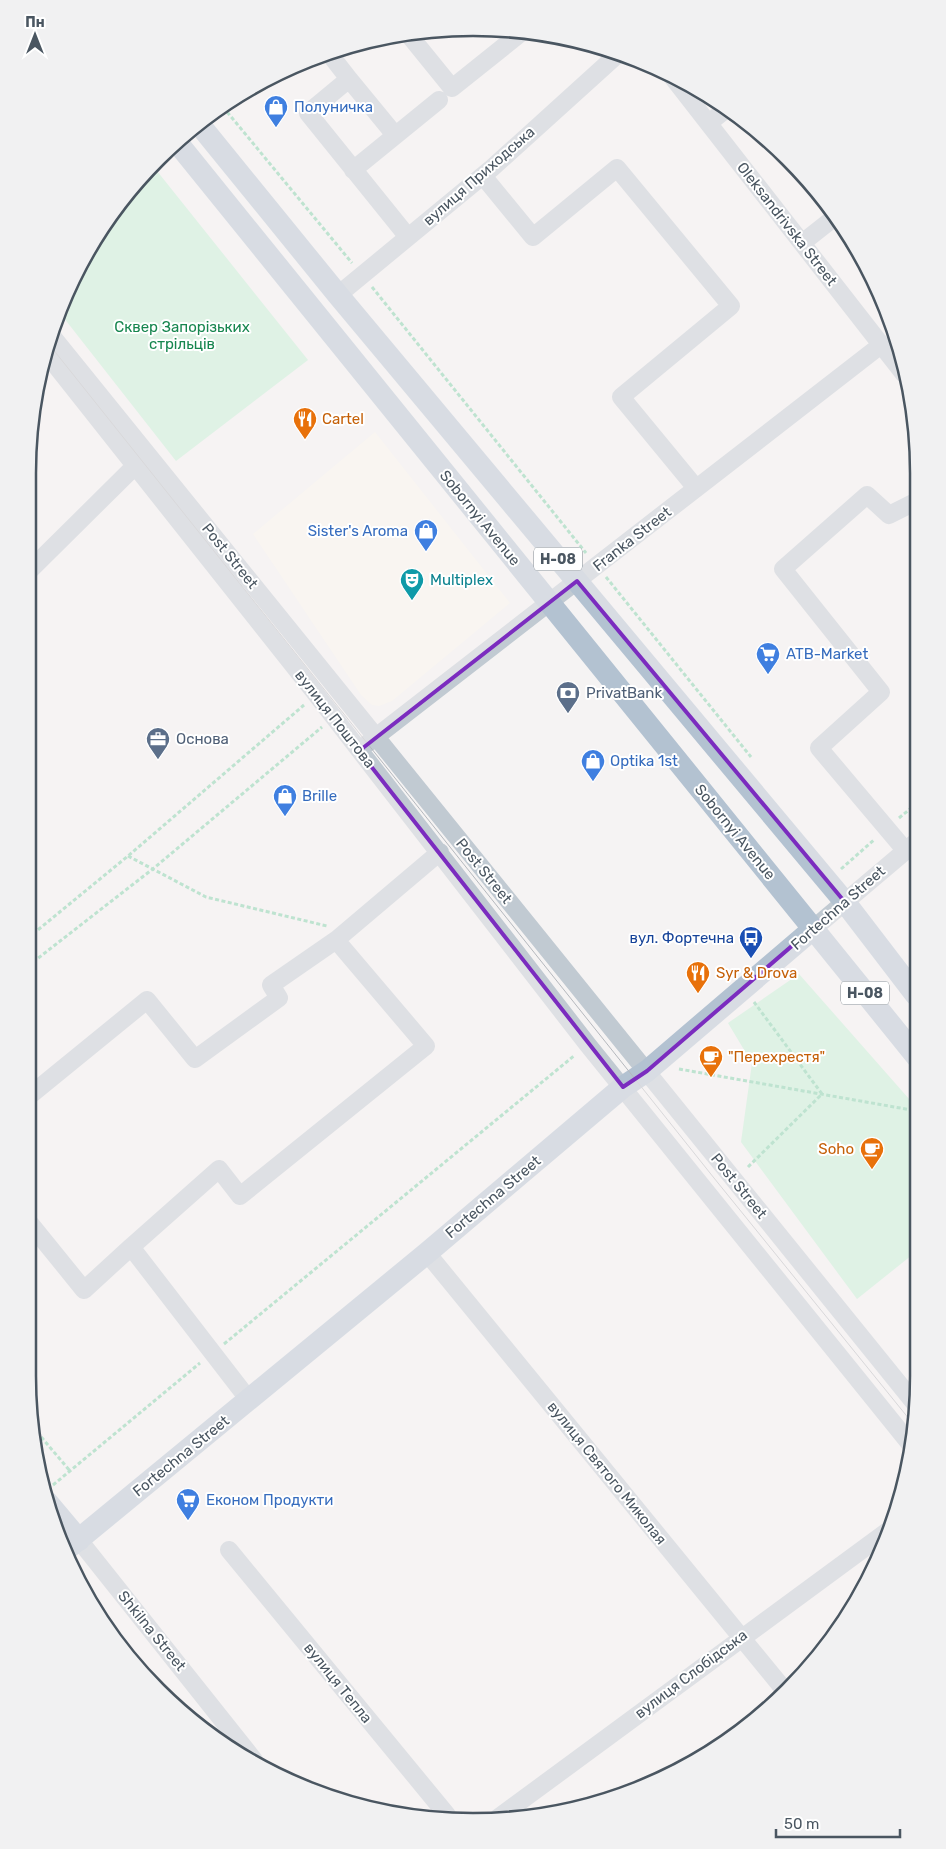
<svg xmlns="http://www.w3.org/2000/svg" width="946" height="1849" font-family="Rubik,sans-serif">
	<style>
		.commercial { fill: #fdf9ef }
		.green { fill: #c3f1d5 }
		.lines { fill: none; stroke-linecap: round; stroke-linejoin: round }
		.path { stroke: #7ad0a6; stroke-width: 3; stroke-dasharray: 4 2.5; stroke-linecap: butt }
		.minor { stroke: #c1cad2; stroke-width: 18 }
		.major { stroke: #b3c2d1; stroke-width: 22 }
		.tram { stroke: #b5b8bd; stroke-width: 1 }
		.marked { fill: none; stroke: #7b2cbf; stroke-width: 4; stroke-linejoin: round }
		.labels { text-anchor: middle; stroke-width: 4; stroke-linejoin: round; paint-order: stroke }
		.shield { fill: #fff; stroke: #808990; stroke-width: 1 }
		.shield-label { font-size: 14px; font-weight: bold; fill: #4a5661 }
		.shop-label { font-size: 15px; fill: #366cbe; stroke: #fff; text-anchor: start }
		.street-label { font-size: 15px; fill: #4a5661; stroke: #fff }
		.park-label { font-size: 15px; fill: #17864f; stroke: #fff }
		.food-label { font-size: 15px; fill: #c56008; stroke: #fff; text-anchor: start }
		.culture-label { font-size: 15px; fill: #0d838f; stroke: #fff; text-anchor: start }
		.service-label { font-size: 15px; fill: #4e5e75; stroke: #fff; text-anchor: start }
		.transit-label { font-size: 15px; fill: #164399; stroke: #fff; text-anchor: end }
		.rim { fill: none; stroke: #4a5661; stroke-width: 2.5 }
	</style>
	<rect width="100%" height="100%" fill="#f5f3f3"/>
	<path class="commercial" d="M375,432l135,171 -118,98 -13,5 -7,-1 -11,-10 -108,-161z"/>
	<path class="green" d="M153,166l155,194 -132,101 -116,-148 14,-37 46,-74z
		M799,974l118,134v143l-60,48 -116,-157 11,-79 -24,-40z"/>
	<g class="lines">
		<path class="path" d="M223,107l129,156
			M372,287l214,266
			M606,577l145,180
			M899,818l17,-14
			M128,856l78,41 121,29
			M841,869l34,-30
			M28,938l100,-82 176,-151
			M28,966l126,-98 168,-141
			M679,1069l238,42
			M748,1167l74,-73 -68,-92
			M224,1344l351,-289
			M37,1432l33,39
			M53,1485l147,-122"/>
		<path class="minor" d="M413,32l-4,3 43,53 70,-56
			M328,52l21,27 -41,34 100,124
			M670,74l234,300
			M349,79l46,56
			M709,123l16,-13
			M353,170l86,-70
			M483,176l50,61 84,-69 114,138 -110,91 75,91
			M802,243l33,-26
			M338,295l154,-127 126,-114
			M51,335l866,1071
			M45,352l267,337 276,356 323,400
			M28,572l108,-107
			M368,743l513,-398
			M905,850l-86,-102 62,-56 -98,-123 84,-74 22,20 26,-13
			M813,929l103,-87
			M336,940l104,-88
			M28,1097l119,-97 48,59 84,-61 -8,-13 65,-45 90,106 -186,150 -21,-27 -88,78
			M28,1221l56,69 47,-43 118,153
			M427,1253l359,439
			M79,1540l175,220
			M229,1550l218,265
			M495,1820l394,-290"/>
		<path class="major" d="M199,124l139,171 506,606 72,94
			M176,141l741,916
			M48,1503l31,37
			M67,1549l360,-296 196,-166 24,-16 166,-142"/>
		<path class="tram" d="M48,343l666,835 200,247"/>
	</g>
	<path d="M0 0H946V1849H0ZM577,581l267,320 -197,170 -24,16 -264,-336z" fill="#f5f3f3" fill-opacity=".55" fill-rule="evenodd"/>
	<path class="marked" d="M577,581l267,320 -197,170 -24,16 -264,-336z"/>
	<defs>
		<g id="shop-pin" transform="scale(1.25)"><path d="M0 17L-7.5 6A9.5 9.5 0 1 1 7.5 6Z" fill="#3f7fe0" stroke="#fff"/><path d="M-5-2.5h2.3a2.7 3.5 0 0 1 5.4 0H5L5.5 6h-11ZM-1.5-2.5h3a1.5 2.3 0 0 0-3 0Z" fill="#fff"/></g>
		<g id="restaurant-pin" transform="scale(1.25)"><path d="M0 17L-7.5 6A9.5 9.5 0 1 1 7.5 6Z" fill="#e8710a" stroke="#fff"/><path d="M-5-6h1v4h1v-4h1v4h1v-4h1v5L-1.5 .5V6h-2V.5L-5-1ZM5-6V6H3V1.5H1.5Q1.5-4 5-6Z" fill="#fff"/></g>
		<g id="theatre-pin" transform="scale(1.25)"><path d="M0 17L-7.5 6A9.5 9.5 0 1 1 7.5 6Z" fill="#0f9aa8" stroke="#fff"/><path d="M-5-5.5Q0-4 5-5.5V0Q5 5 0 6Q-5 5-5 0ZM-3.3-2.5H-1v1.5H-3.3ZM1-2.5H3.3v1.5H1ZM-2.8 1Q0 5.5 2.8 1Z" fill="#fff"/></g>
		<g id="supermarket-pin" transform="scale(1.25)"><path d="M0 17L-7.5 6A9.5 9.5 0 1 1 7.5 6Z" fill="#3f7fe0" stroke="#fff"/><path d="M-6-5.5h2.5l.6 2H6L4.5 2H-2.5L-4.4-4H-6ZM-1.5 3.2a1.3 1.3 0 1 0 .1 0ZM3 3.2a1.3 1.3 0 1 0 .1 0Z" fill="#fff"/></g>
		<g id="bank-pin" transform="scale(1.25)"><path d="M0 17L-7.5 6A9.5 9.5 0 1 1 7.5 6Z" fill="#5c6f8a" stroke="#fff"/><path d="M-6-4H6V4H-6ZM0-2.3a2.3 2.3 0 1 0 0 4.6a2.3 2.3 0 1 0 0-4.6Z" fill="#fff"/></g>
		<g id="office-pin" transform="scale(1.25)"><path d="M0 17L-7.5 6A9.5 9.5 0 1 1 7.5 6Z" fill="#5c6f8a" stroke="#fff"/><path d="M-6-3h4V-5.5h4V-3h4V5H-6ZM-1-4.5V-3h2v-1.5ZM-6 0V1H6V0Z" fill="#fff"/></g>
		<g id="bus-pin" transform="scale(1.25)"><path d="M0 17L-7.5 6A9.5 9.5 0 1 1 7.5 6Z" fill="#1a4fb4" stroke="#fff"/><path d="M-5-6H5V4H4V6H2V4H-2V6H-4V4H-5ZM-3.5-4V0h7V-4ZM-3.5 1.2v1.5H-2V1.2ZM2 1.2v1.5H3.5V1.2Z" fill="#fff"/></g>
		<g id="cafe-pin" transform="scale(1.25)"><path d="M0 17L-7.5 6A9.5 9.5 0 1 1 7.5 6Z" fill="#e8710a" stroke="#fff"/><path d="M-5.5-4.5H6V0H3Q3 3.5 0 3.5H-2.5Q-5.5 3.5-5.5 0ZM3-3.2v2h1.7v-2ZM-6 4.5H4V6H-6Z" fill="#fff"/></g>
	</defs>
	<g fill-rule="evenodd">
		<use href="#shop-pin" x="276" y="107"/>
		<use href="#restaurant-pin" x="305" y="419"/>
		<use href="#shop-pin" x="426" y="531"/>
		<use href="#theatre-pin" x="412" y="580"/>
		<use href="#supermarket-pin" x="768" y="654"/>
		<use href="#bank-pin" x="568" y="693"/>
		<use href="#office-pin" x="158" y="739"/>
		<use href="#shop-pin" x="593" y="761"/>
		<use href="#shop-pin" x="285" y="796"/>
		<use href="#bus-pin" x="751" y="938"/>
		<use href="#restaurant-pin" x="698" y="973"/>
		<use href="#cafe-pin" x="711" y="1057"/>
		<use href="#cafe-pin" x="872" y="1149"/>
		<use href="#supermarket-pin" x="188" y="1500"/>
	</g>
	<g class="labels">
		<g class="shield">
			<rect x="534" y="547.5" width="48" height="23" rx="4"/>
			<rect x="841" y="981.5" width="48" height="23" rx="4"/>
		</g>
		<g class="shield-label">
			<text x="558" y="564">Н-08</text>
			<text x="865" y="998">Н-08</text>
		</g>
		<g class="shop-label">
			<text x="294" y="112">Полуничка</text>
			<text x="408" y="536" text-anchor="end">Sister's Aroma</text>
			<text x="786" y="659">ATB-Market</text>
			<text x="610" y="766">Оptika 1st</text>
			<text x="302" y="801">Brille</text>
			<text x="206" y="1505">Економ Продукти</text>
		</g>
		<g class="street-label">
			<text transform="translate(479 176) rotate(-41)" y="5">вулиця Приходська</text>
			<text transform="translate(787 224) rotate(52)" y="5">Oleksandrivska Street</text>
			<text transform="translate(480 518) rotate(51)" y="5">Sobornyi Avenue</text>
			<text transform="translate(632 539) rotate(-38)" y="5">Franka Street</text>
			<text transform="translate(230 556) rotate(51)" y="5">Post Street</text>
			<text transform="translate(335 719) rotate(52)" y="5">вулиця Поштова</text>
			<text transform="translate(735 832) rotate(51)" y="5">Sobornyi Avenue</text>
			<text transform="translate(484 871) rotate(51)" y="5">Post Street</text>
			<text transform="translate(838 908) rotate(-41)" y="5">Fortechna Street</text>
			<text transform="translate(739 1186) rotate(51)" y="5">Post Street</text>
			<text transform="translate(493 1197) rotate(-40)" y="5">Fortechna Street</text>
			<text transform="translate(181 1456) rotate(-39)" y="5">Fortechna Street</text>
			<text transform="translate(607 1473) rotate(51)" y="5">вулиця Святого Миколая</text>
			<text transform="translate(152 1631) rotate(51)" y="5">Shkilna Street</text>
			<text transform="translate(691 1674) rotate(-37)" y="5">вулиця Слобідська</text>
			<text transform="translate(338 1683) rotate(51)" y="5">вулиця Тепла</text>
		</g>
		<g class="park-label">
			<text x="182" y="332">Сквер Запорізьких<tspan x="182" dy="17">стрільців</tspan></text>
		</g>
		<g class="food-label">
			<text x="322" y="424">Cartel</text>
			<text x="716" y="978">Syr &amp; Drova</text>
			<text x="728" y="1062">"Перехрестя"</text>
			<text x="854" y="1154" text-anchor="end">Soho</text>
		</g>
		<g class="culture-label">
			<text x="430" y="585">Multiplex</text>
		</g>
		<g class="service-label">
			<text x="586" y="698">PrivatBank</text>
			<text x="176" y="744">Основа</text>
		</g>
		<g class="transit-label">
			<text x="734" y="943">вул. Фортечна</text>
		</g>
	</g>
	<path d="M0 0H946V1849H0ZM473 36H473A437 437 0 0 1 910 473V1376A437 437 0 0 1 473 1813H473A437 437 0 0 1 36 1376V473A437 437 0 0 1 473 36Z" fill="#f1f1f2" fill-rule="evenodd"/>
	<path class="rim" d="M473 36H473A437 437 0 0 1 910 473V1376A437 437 0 0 1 473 1813H473A437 437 0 0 1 36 1376V473A437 437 0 0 1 473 36Z"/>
	<g transform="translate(35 35)" stroke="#ffffff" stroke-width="4" paint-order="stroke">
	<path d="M0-4L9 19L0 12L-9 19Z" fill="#4a5661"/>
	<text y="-8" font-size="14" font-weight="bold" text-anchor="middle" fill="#4a5661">Пн</text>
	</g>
	<path d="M776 1829v8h124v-8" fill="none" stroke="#4a5661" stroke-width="2.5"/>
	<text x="784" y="1829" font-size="15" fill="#4a5661" stroke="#ffffff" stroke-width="4" paint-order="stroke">50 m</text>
</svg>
